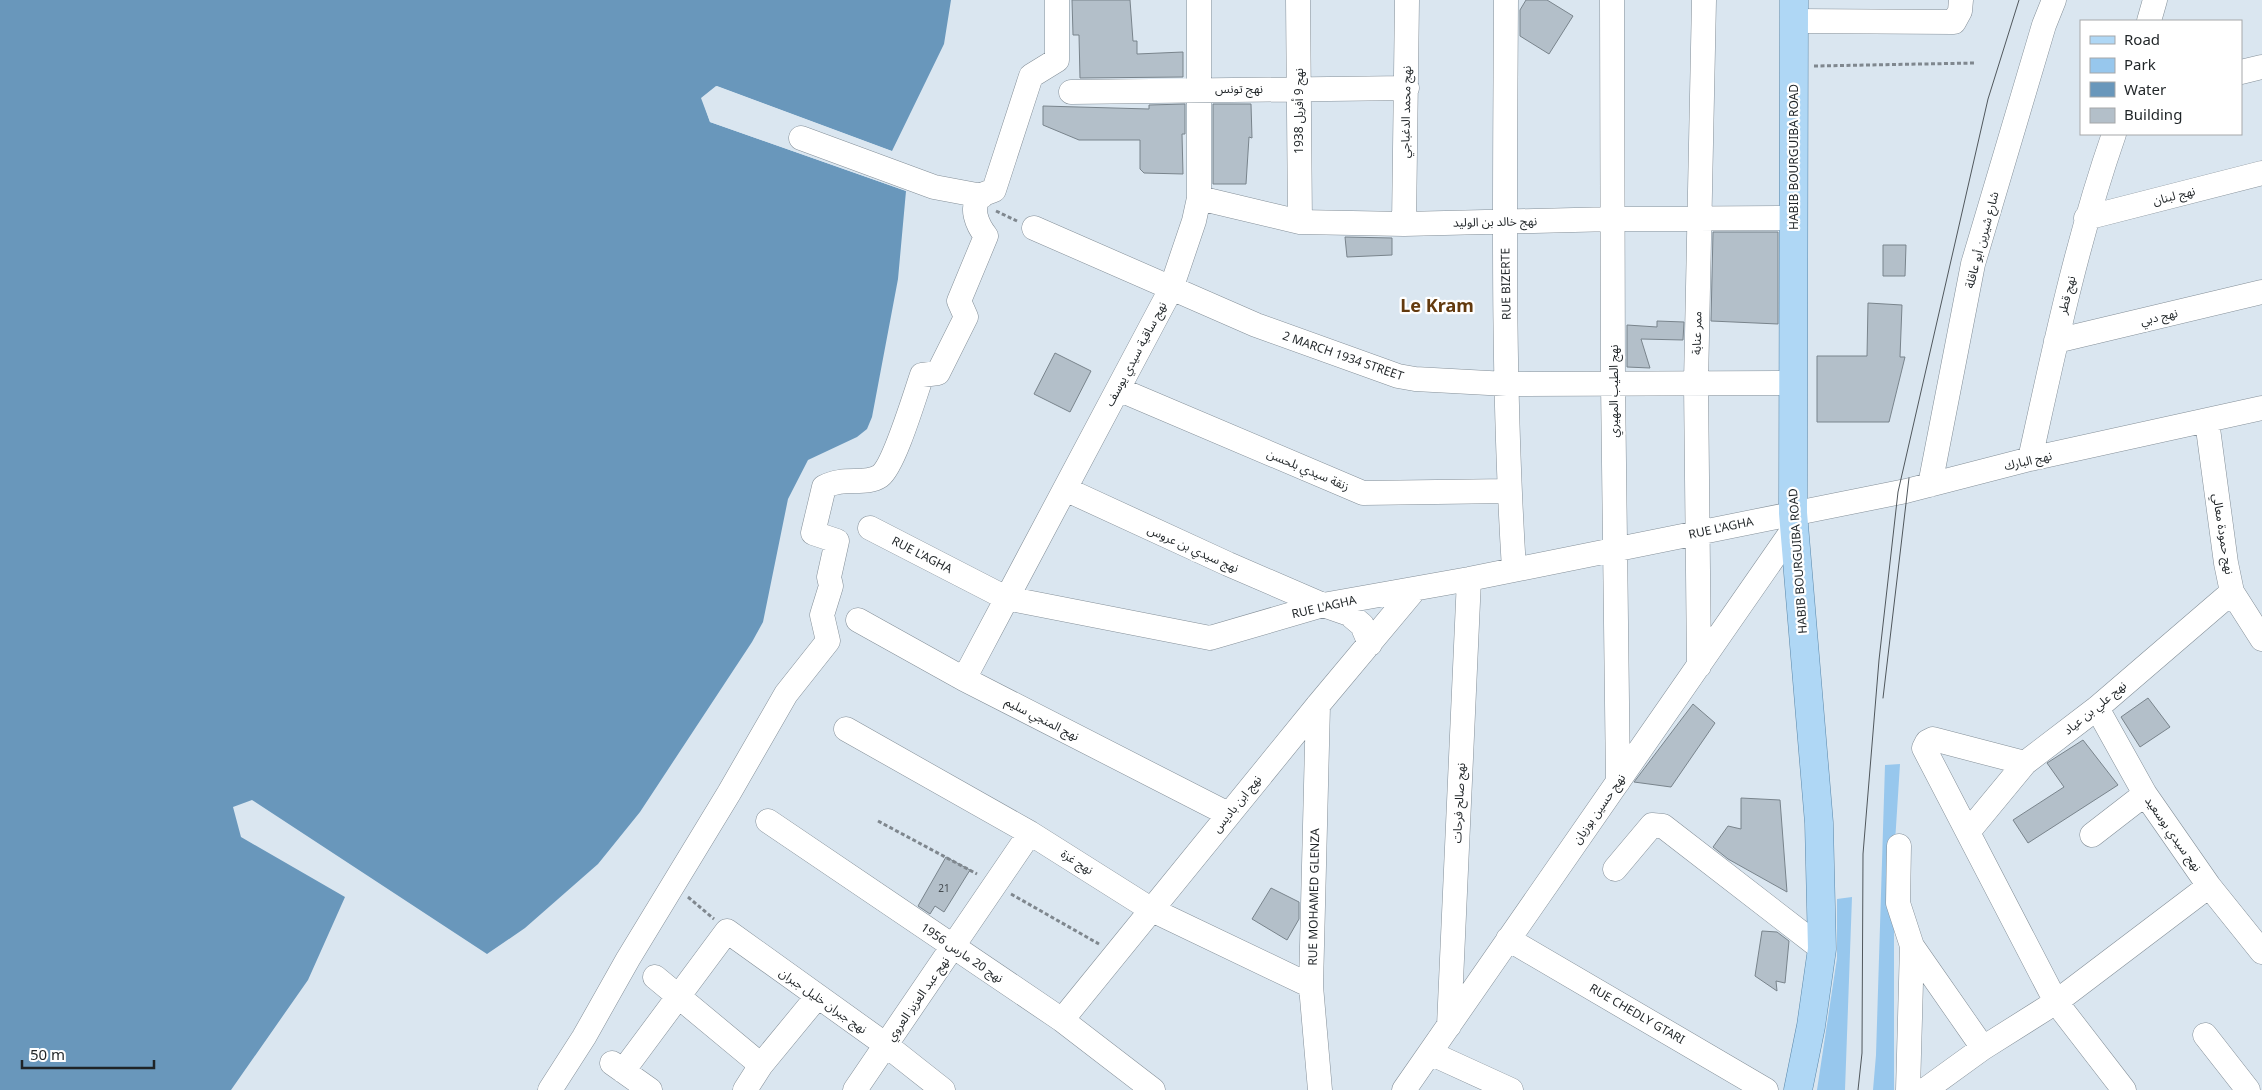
<svg xmlns="http://www.w3.org/2000/svg" width="2262" height="1090" font-family="'Noto Sans','Noto Sans Arabic',sans-serif">
	<style>
		.green { fill: #97c7ed }
		.water { fill: #6997bb }
		.pier { fill: #dae6f0 }
		.building { fill: #b3bfc9; stroke: #79848c }
		.lines { fill: none; stroke-linecap: round; stroke-linejoin: round }
		.minor-casing { stroke: #848f98; stroke-width: 25 }
		.major-casing { stroke: #5a87a9; stroke-width: 29 }
		.path { stroke: #7f878e; stroke-width: 3; stroke-dasharray: 4 2.5; stroke-linecap: butt }
		.minor { stroke: #fff; stroke-width: 24 }
		.major { stroke: #afd7f5; stroke-width: 28 }
		.tram { stroke: #50575c; stroke-width: 1 }
		.labels { text-anchor: middle; stroke-width: 4.5; stroke-linejoin: round; paint-order: stroke }
		.number-label { font-size: 10px; fill: #444b50 }
		.street-label { font-size: 12px; fill: #1f2427; stroke: #fff }
		.district-label { font-size: 18px; font-weight: bold; fill: #633a0e; stroke: #fff }
	</style>
	<rect width="100%" height="100%" fill="#dae6f0"/>
	<path class="green" d="M1900,764l-6,94v232h-21l3,-35 9,-290z
		M1852,897l-7,193h-28l20,-132v-59z"/>
	<path class="water" d="M0,0h951l-7,44 -52,107 -175,-65 -15,12 8,24 196,69 -8,88 -26,138 -5,12 -10,8 -49,23 -20,39 -25,123 -11,20 -112,170 -42,52 -73,64 -38,26 -235,-154 -19,7 8,30 104,60 -37,83 -77,110h-231z"/>
	<path class="pier" d="M716,86l178,66 -3,2 -174,-65 -13,10 8,21 195,69 2,3 -199,-70 -9,-24z"/>
	<path class="building" d="M1072,0h58l3,41h4v13l46,-2v25l-103,1 -1,-43h-6z
		M1526,0h21l26,16 -24,38 -29,-18v-26z
		M1185,104v30h-3l1,40 -39,-1 -4,-4v-29h-61l-36,-15v-19l106,3v-4z
		M1213,104h38l1,34 -3,-1 -3,47h-33z
		M1713,232h65v92l-67,-3z
		M1345,237l47,1v17l-45,2z
		M1883,245h23l-1,31h-22z
		M1868,303l34,2 -2,52h5l-16,65h-72v-66h50z
		M1657,321l27,1 -1,18 -42,-1 9,29 -23,-1v-42l30,2z
		M1055,353l36,18 -21,41 -36,-18z
		M2148,698l22,29 -30,20 -19,-30z
		M1693,704l22,19 -44,64 -37,-5z
		M2083,740l35,45 -90,58 -15,-23 51,-33 -17,-24z
		M1741,798l39,2 7,92 -59,-33 -15,-12 15,-21 13,3z
		M946,857l24,13 -26,42 -9,-6 -5,8 -12,-8z
		M1271,888l28,14v17l-12,21 -35,-21z
		M1762,931l15,1 12,9 -4,42 -9,-2 1,10 -22,-15z"/>
	<g class="lines">
		<g class="minor-casing">
			<path id="minor" d="M1298,0l2,222
				M1506,0c-1,190 -4,379 8,569
				M1612,0l1,383 5,399
				M1794,21l160,1 6,-11 1,-11
				M2149,21l6,-21
				M2241,72l21,-5
				M1071,92l336,-4
				M801,138l133,49 48,9
				M1199,198l101,24 104,2 210,-5 180,-1
				M2086,218l176,-45
				M1404,224l3,-224
				M1034,228l222,97 142,51 17,3 92,5 287,-1
				M2056,341l206,-49
				M1118,389l245,104 146,-2
				M2207,421l19,142 6,29 30,47
				M2030,459c24,-109 47,-219 84,-325
				M1930,485l43,-221 71,-239 10,-25
				M1065,489l163,75 95,41 26,9 13,11 8,19
				M870,528l136,70 204,40 113,-33 146,-26 437,-88 124,-32 232,-51
				M858,620l106,59 264,135
				M1699,666l-3,-283 8,-383
				M964,679l207,-390 23,-68 5,-23v-198
				M1318,705l-7,281 9,104
				M2097,708l48,86 64,92 53,66
				M846,729l184,104 122,77 159,76
				M768,821l294,199 91,70
				M1968,832l57,-69 72,-55 135,-116
				M2092,835l53,-41
				M1899,846l-1,57 14,43 -4,144
				M1615,869l37,-44 11,1 159,123
				M1508,939l258,151
				M1912,946l71,102
				M655,977l106,88
				M1062,1020l256,-315 97,-116
				M1449,1026l20,-447
				M2205,1035l43,55
				M1430,1053l81,37
				M612,1063l38,27
				M623,1071l104,-140 159,114 57,45
				M550,1090l34,-53 44,-78 101,-166 57,-99 42,-53 -6,-26 9,-29 -2,-9 8,-36 -24,-8 11,-46c20,-11 41,-1 56,-11 14,-10 35,-81 42,-101l16,-2 28,-56 -7,-16 27,-65c-8,-10 -18,-30 -4,-41 3,-2 8,-3 12,-5l37,-114 26,-16v-60
				M745,1090l16,-25 56,-68
				M855,1090l175,-257
				M1404,1090l390,-562
				M1925,1090l58,-42 73,-46 -132,-254 3,-6 6,-3 92,24
				M2124,1090l-68,-88 153,-116"/>
		</g>
		<g class="major-casing">
			<path id="major" d="M1794,0l-1,513 26,310 3,126 -11,77 -13,64"/>
		</g>
		<path class="path" d="M1814,66l162,-3
			M996,211l21,10
			M878,821l99,53
			M1011,894l88,50
			M688,897l26,22"/>
		<use href="#minor" class="minor"/>
		<use href="#major" class="major"/>
		<path class="tram" d="M1883,698l26,-220
			M1858,1090l4,-37 1,-199 16,-194 19,-168 90,-393 31,-99"/>
	</g>
	<g class="labels">
		<g class="number-label">
			<text x="944" y="892">21</text>
		</g>
		<g class="street-label">
			<text x="1239" y="93">نهج تونس</text>
			<text transform="translate(1299 111) rotate(-90)" y="4">نهج 9 أفريل 1938</text>
			<text transform="translate(1406 112) rotate(-89)" y="4">نهج محمد الدغباجي</text>
			<text transform="translate(1794 157) rotate(-90)" y="4">HABIB BOURGUIBA ROAD</text>
			<text transform="translate(2174 196) rotate(-14)" y="4">نهج لبنان</text>
			<text transform="translate(1495 222) rotate(-1)" y="4">نهج خالد بن الوليد</text>
			<text transform="translate(1982 240) rotate(-75)" y="4">شارع شيرين أبو عاقلة</text>
			<text transform="translate(1506 284) rotate(-91)" y="4">RUE BIZERTE</text>
			<text transform="translate(2067 295) rotate(-76)" y="4">نهج قطر</text>
			<text transform="translate(2159 317) rotate(-13)" y="4">نهج دبي</text>
			<text transform="translate(1697 333) rotate(-89)" y="4">ممر عنابة</text>
			<text transform="translate(1136 354) rotate(-62)" y="4">نهج ساقية سيدي يوسف</text>
			<text transform="translate(1343 356) rotate(19)" y="4">2 MARCH 1934 STREET</text>
			<text transform="translate(1614 391) rotate(-90)" y="4">نهج الطيب المهيري</text>
			<text transform="translate(2028 461) rotate(-13)" y="4">نهج البارك</text>
			<text transform="translate(1308 470) rotate(23)" y="4">زنقة سيدي بلحسن</text>
			<text transform="translate(1721 528) rotate(-12)" y="4">RUE L'AGHA</text>
			<text transform="translate(2223 534) rotate(81)" y="4">نهج حمودة معالي</text>
			<text transform="translate(1193 549) rotate(24)" y="4">نهج سيدي بن عروس</text>
			<text transform="translate(922 555) rotate(27)" y="4">RUE L'AGHA</text>
			<text transform="translate(1798 561) rotate(-94)" y="4">HABIB BOURGUIBA ROAD</text>
			<text transform="translate(1324 607) rotate(-13)" y="4">RUE L'AGHA</text>
			<text transform="translate(2095 708) rotate(-39)" y="4">نهج علي بن عياد</text>
			<text transform="translate(1042 719) rotate(27)" y="4">نهج المنجي سليم</text>
			<text transform="translate(1459 803) rotate(-87)" y="4">نهج صالح فرحات</text>
			<text transform="translate(1237 804) rotate(-51)" y="4">نهج ابن باديس</text>
			<text transform="translate(1599 809) rotate(-55)" y="4">نهج حسين بوزيان</text>
			<text transform="translate(2173 834) rotate(55)" y="4">نهج سيدي بوسعيد</text>
			<text transform="translate(1077 862) rotate(32)" y="4">نهج غزة</text>
			<text transform="translate(1314 897) rotate(-89)" y="4">RUE MOHAMED GLENZA</text>
			<text transform="translate(962 953) rotate(34)" y="4">نهج 20 مارس 1956</text>
			<text transform="translate(918 999) rotate(-55)" y="4">نهج عبد العزيز العروي</text>
			<text transform="translate(823 1001) rotate(35)" y="4">نهج جبران خليل جبران</text>
			<text transform="translate(1637 1014) rotate(30)" y="4">RUE CHEDLY GTARI</text>
		</g>
		<g class="district-label">
			<text x="1437" y="312">Le Kram</text>
		</g>
	</g>
	<rect x="2080" y="20" width="162" height="115" fill="#ffffff" stroke="#a5a7a9"/>
	<rect x="2090" y="36" width="25" height="8" fill="#afd7f5" stroke="#a5a7a9"/>
	<text x="2124" y="45" font-size="15" fill="#1f2427">Road</text>
	<rect x="2090" y="58" width="25" height="15" fill="#97c7ed" stroke="#a5a7a9"/>
	<text x="2124" y="70" font-size="15" fill="#1f2427">Park</text>
	<rect x="2090" y="82" width="25" height="15" fill="#6997bb" stroke="#a5a7a9"/>
	<text x="2124" y="95" font-size="15" fill="#1f2427">Water</text>
	<rect x="2090" y="108" width="25" height="15" fill="#b3bfc9" stroke="#a5a7a9"/>
	<text x="2124" y="120" font-size="15" fill="#1f2427">Building</text>
	<path d="M22 1060v8h132v-8" fill="none" stroke="#1f2427" stroke-width="2.5"/>
	<text x="30" y="1060" font-size="15" fill="#1f2427" stroke="#ffffff" stroke-width="4" paint-order="stroke">50 m</text>
</svg>
